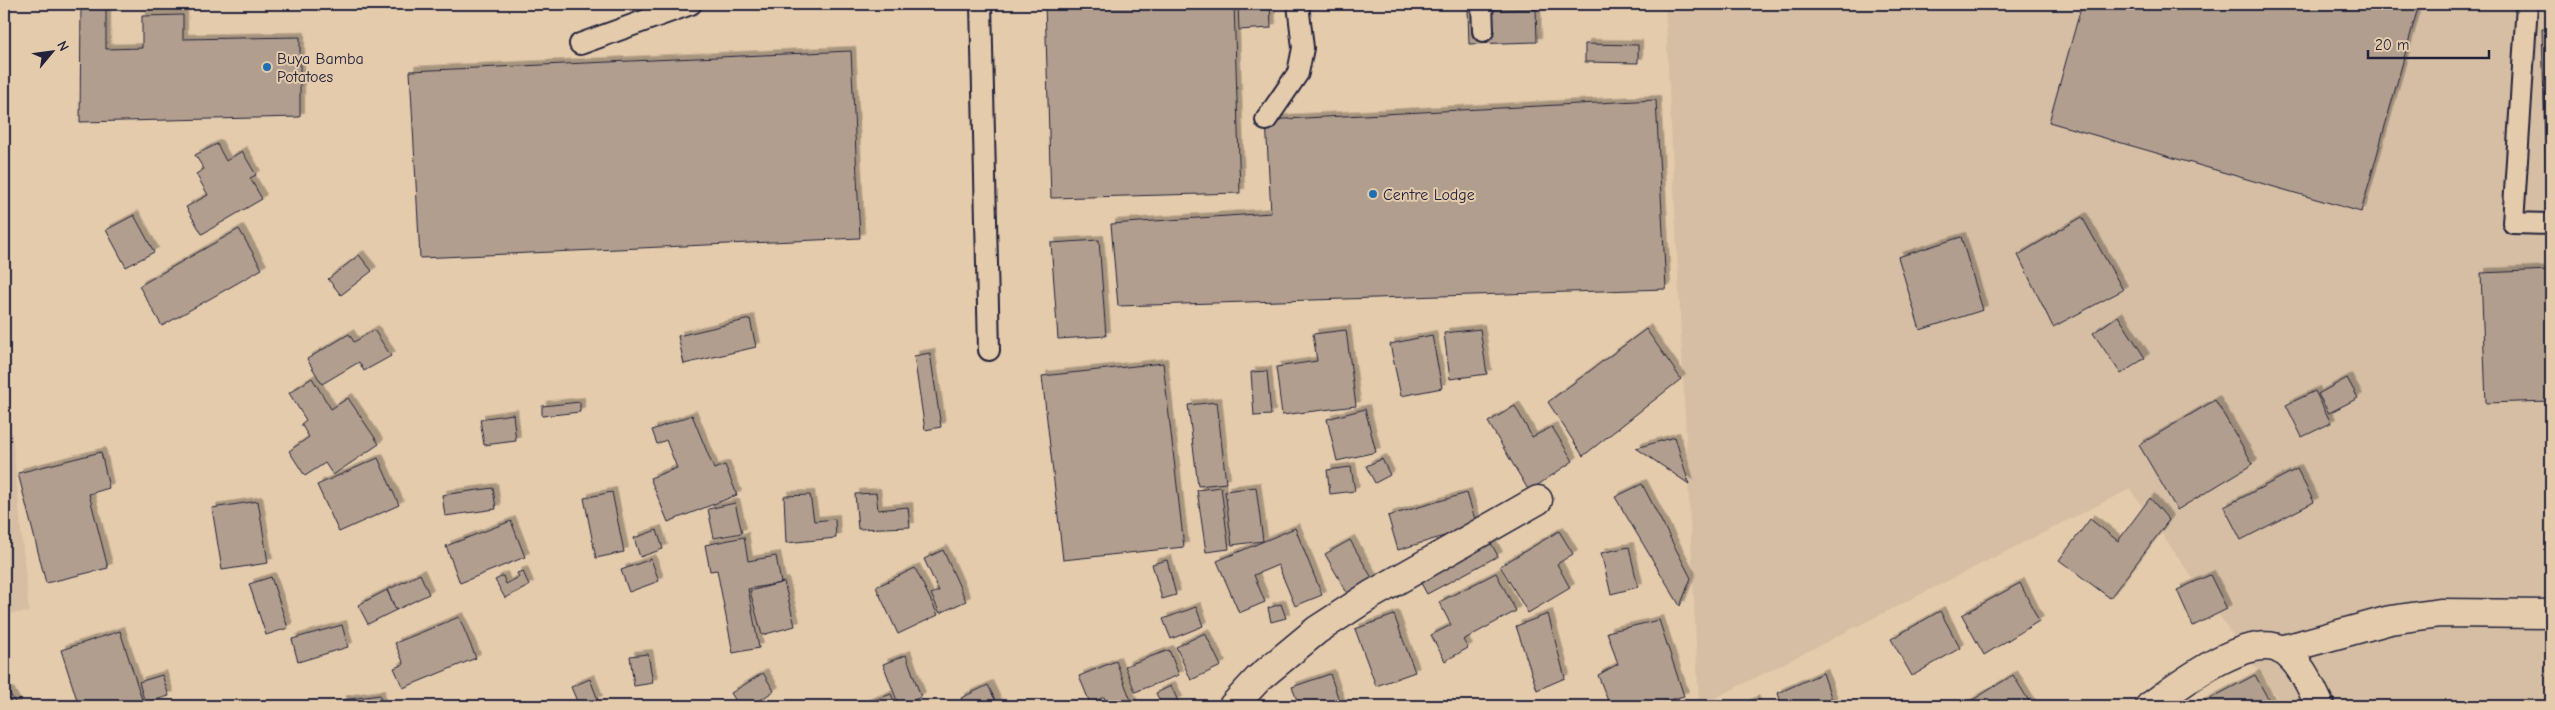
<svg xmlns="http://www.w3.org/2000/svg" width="2555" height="710" font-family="'Comic Neue',sans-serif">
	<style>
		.built { fill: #d5bea3 }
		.building { fill: #b19e8e; stroke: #22223b; filter: url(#shadow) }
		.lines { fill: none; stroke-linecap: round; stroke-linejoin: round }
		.service-casing { stroke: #22223b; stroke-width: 24 }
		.minor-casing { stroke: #22223b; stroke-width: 31 }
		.service { stroke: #e4cbac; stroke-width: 20 }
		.minor { stroke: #e4cbac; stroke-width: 28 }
		.poi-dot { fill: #1f6fb2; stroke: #e4cbac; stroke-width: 2 }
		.labels { text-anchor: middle; stroke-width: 4; stroke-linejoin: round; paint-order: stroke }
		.poi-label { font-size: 16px; fill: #22223b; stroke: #e4cbac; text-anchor: start }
	</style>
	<defs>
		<filter id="shadow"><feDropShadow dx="4.5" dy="-4.5" stdDeviation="0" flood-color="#0004"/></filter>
	</defs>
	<rect width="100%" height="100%" fill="#e4cbac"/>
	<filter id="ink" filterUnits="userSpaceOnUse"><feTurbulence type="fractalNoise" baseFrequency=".02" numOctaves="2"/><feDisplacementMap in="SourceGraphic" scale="10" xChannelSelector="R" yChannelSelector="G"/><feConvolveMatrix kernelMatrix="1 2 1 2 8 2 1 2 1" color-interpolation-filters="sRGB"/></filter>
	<g filter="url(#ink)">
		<path class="built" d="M1665,4h886v702h-268l-153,-217 -431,217z
			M4,350l25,262 -25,2z"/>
		<path class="building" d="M81,4h25v45l36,-1v-32l41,-1v24l117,-2v80l-220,5z
			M1045,4h189l6,189 -189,5z
			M1238,4h32l1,24 -32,2z
			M2082,4h337l-58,208 -312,-90z
			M1536,9l1,33 -68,2 -1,-33z
			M2542,29h9v152h-5z
			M1585,44l53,1v18l-53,-1z
			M851,51l9,187 -440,20 -10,-187z
			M1656,100l10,189 -548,17 -7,-82 160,-11 -5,-93z
			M217,144l9,17 16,-10 14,24 -6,3 12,21 -60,35 -16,-27 22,-12 -12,-21 8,-5 -9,-14z
			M134,215l20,37 -28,15 -20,-37z
			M2082,217l41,73 -70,37 -35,-72z
			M239,229l23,40 -100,57 -23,-40z
			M1961,237l22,73 -63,20 -22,-73z
			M1099,240l7,96 -48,3 -7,-96z
			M359,255l13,16 -31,24 -13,-16z
			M2551,270v131l-65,2 -5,-130z
			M2118,316l27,42 -24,16 -28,-41z
			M750,319l6,28 -72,17 -6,-28z
			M1480,329l7,45 -37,5 -6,-46z
			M1646,329l35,50 -98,77 -35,-54z
			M374,330l17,26 -27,15 -5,-9 -37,22 -15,-25 42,-25 5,8z
			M1346,330l10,76 -74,9 -6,-48 41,-6 -4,-27z
			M1432,335l10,53 -41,8 -11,-52z
			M930,353l11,74 -16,3 -11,-74z
			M1163,363l21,184 -121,13 -21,-184z
			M1267,371l4,44 -17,1 -3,-44z
			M312,378l19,31 17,-11 31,46 -46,31 -8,-12 -20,13 -16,-25 20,-14 -8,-13 5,-4 -17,-27z
			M2347,378l11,20 -29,15 -11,-19z
			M2315,391l16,32 -29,14 -16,-32z
			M2215,400l38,64 -76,46 -38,-65z
			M580,402v10l-38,4v-10z
			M1217,402l9,81 -28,3 -10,-81z
			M1515,406l17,31 20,-10 21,34 -44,30 -41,-69z
			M1365,409l11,43 -39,9 -10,-42z
			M513,414l3,27 -32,4 -4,-26z
			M692,415l22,54 11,-4 12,30 -69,27 -18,-44 27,-10 -11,-28 -9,4 -5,-14z
			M1675,437l14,47 -53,-36z
			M101,452l8,36 -20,6 19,74 -62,15 -28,-110z
			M378,458l21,47 -60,27 -22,-47z
			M1382,459l8,16 -15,8 -9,-17z
			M1351,467l4,24 -25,3 -3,-24z
			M2297,469l17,33 -73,38 -17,-33z
			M1642,484l49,94 -11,28 -65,-109z
			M1221,487l8,62 -23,3 -9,-62z
			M1256,487l7,54 -31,4 -7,-54z
			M493,488l3,21 -51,7 -3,-21z
			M612,492l12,60 -28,6 -12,-60z
			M876,493l2,17 30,-3 2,20 -52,2 -3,-35z
			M1467,493l10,33 -79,24 -10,-34z
			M810,495l4,26 21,-2 1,19 -50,5 -2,-47z
			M2150,498l19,22 -59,78 -51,-38 31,-41 28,22z
			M258,501l10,62 -46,7 -10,-62z
			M735,503l7,30 -28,5 -6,-29z
			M511,521l14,36 -65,26 -14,-37z
			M1295,528l27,67 -27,11 -17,-41 -24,10 11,27 -26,11 -22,-52z
			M657,530l6,19 -23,8 -6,-19z
			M1559,531l14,23 -16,10 13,24 -42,25 -28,-47z
			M1487,536l11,20 -71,38 -11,-20z
			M744,537l4,24 28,-5 5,27 -33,6 11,59 -26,5 -16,-83 -7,1 -5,-26z
			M1350,540l22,38 -25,15 -22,-39z
			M1629,547l9,40 -27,7 -10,-41z
			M943,550l23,51 -26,12 -9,-19 8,-3 -15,-32z
			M651,559l8,22 -30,11 -8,-22z
			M1167,560l9,35 -14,4 -10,-35z
			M915,568l23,47 -40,19 -22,-47z
			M523,571l6,15 -24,12 -10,-18 8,-4 3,8 13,-7 -2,-4z
			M1496,573l20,38 -53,29 5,8 -23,13 -14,-26 20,-10 -12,-23z
			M420,574l9,20 -33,16 -9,-20z
			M2210,575l17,34 -34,17 -16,-36z
			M271,577l17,51 -22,7 -17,-51z
			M784,582l11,44 -33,9 -12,-44z
			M2020,583l19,38 -55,34 -22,-40z
			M387,590l9,20 -28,14 -10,-19z
			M1281,604l5,14 -15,4 -3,-14z
			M1196,607l7,19 -32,13 -8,-20z
			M1940,611l20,37 -48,28 -21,-37z
			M1548,614l17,64 -28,12 -21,-64z
			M1394,615l21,57 -39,14 -21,-57z
			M459,617l17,41 -73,30 -9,-20 10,-4 -9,-21z
			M1659,620l25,76 -36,10h-38l-12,-31 20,-11 -11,-32z
			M342,625l6,22 -50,15 -6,-23z
			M120,631l24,75h-65l-18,-56z
			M1205,633l16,33 -30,14 -15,-33z
			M1169,650l10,25 -44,17 -10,-26z
			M648,654l5,29 -19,3 -4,-30z
			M906,655l15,42 -22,9 -16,-42z
			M1116,661l17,45h-25l-4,-9 -14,6 -11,-27z
			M763,673l11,18 -23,15h-12l-8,-13z
			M1823,673l11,33h-52l-4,-13z
			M1330,674l11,32h-42l-7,-19z
			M162,675l7,21 -24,7 -6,-21z
			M2013,675l19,31h-69z
			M2255,675l17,31h-76z
			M590,679l8,21 -19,6 -8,-19z
			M988,685l10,21h-33l-4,-8z
			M1171,686l7,15 -16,5 -6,-13z
			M9,692l8,14h-13v-12z
			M891,694l5,12h-37z
			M380,695l1,11h-39v-6z
			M1754,700l3,6h-14z"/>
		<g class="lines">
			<g class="service-casing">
				<path id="service" d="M981,4l8,346
					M1482,4l1,27
					M2527,4l-14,219 38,1
					M580,44l111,-40
					M1266,120l32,-47 5,-25 -5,-44"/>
			</g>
			<g class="minor-casing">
				<path id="minor" d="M2281,650l109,-30 50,-7 111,1
					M1233,706l26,-28 58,-48 54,-35 167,-95
					M2150,706c27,-19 98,-75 132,-56 19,12 29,37 38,56"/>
			</g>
			<use href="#service" class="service"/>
			<use href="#minor" class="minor"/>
		</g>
	</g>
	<g class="poi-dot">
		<circle cx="267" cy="67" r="5"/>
		<circle cx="1373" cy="194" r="5"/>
	</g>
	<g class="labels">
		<g class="poi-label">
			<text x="277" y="64">Buya Bamba<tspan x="277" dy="18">Potatoes</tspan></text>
			<text x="1383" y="200">Centre Lodge</text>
		</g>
	</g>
	<rect width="2555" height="710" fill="none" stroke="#e4cbac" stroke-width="20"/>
	<rect x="10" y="10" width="2535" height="690" fill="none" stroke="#22223b" stroke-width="2" filter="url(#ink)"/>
	<g transform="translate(52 52) rotate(61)" stroke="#e4cbac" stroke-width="4" paint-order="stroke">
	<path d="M0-4L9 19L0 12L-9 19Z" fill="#22223b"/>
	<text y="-8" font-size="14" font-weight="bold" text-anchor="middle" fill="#22223b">N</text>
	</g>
	<path d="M2368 50v8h121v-8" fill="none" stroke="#22223b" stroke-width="2.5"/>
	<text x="2375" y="50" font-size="15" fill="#22223b" stroke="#e4cbac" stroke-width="4" paint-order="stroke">20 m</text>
</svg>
